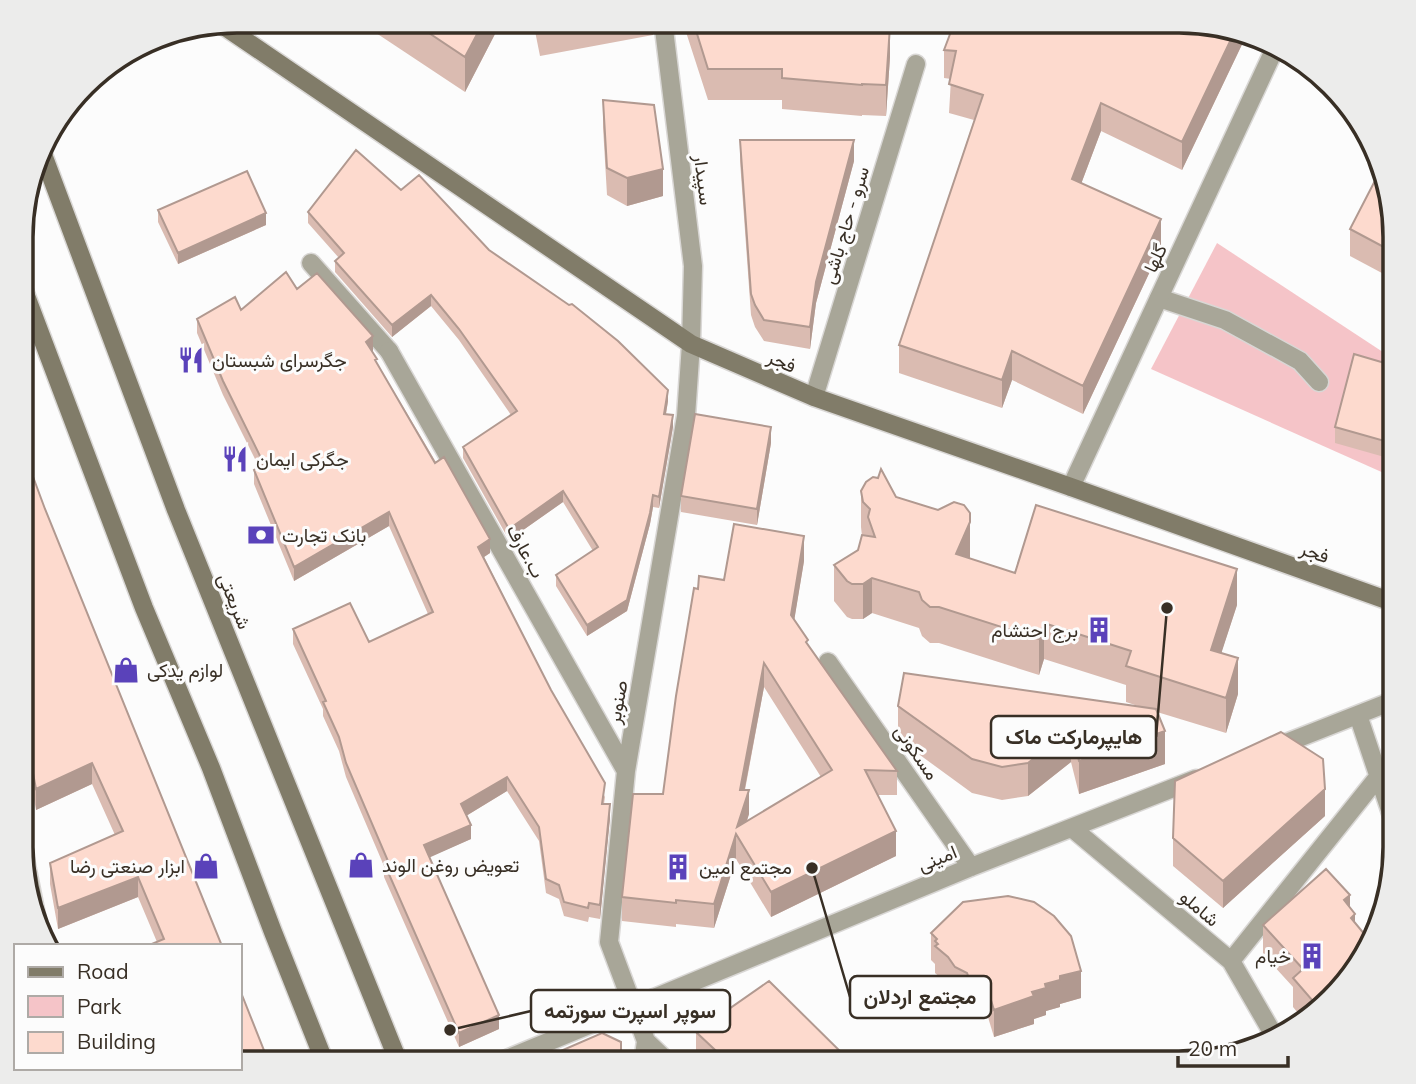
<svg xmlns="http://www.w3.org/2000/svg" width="1416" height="1084" font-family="Mulish,Vazirmatn,sans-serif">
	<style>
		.green { fill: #f5c4c8 }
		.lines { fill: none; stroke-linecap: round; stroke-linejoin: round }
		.lane-casing { stroke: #d9d7d5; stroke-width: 21 }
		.street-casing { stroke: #d9d7d5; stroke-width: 21 }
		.secondary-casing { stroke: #d9d7d5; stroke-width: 21 }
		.lane { stroke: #a8a698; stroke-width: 18 }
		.street { stroke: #a8a698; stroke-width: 18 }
		.secondary { stroke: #817c69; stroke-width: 18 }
		.wall { fill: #dabbb1; fill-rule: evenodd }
		.shaded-wall { fill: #b19990 }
		.building { fill: #fddace; stroke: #b19990; stroke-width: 2; fill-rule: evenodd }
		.labels { text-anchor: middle; stroke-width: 6; stroke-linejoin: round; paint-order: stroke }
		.street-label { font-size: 19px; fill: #382f25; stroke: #fcfcfc }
		.poi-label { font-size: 19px; fill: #382f25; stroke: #fcfcfc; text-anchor: start }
		.rim { fill: none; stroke: #382f25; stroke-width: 3.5 }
		.leader { fill: none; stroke: #382f25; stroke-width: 2.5 }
		.callout-dot { fill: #382f25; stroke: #fcfcfc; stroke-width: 2.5 }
		.callout { fill: #fcfcfc; stroke: #382f25; stroke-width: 2.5 }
		.callout-label { font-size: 21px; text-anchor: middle; font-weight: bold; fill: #382f25 }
	</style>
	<rect width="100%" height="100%" fill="#fcfcfc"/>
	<path class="green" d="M1217,243l178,117v118l-244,-109z"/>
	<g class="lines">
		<g class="lane-casing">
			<path id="lane" d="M311,263l78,88
				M1159,298l66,22 75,41 19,21"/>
		</g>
		<g class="street-casing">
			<path id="street" d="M389,351l237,420
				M814,397l102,-333
				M1071,487l205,-441
				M828,662l143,205
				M1358,715l37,110
				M1271,749l124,-49
				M1072,828l159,133 45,78
				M22,845l14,70
				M1231,961l147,-184
				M646,1041l23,22
				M497,1063l474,-196 225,-88
				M643,1063l3,-22 -37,-99 17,-171 60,-355 5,-72 2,-78 -30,-245"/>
		</g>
		<g class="secondary-casing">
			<path id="secondary" d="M221,24l470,320 123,53 257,90 324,116
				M42,152l134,358 223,553
				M23,288l121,320 67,160 62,164 52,131"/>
		</g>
		<use href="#lane" class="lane"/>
		<use href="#street" class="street"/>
		<use href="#secondary" class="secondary"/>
	</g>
	<path class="wall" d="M358,21h137v13l-30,58z
		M533,21h120v14l-113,21z
		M674,21h214l2,36 -4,59 -24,-1v1l-80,-7v-9h-74l-23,-71 -9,2z
		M1193,21l54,13 -65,136 -81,-39 -20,53 80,64 -78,166 -71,-34 -10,28 -103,-35v-28l75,-225 -25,-7 2,-34 -7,-1v-28z
		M603,100l60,96 -36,10 -20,-11 -4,-68z
		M740,140l114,21 -38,142 -6,46 -46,-8 -9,-14 -4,-12 -11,-154z
		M401,190l88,60 179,151 -2,13 7,13 -14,81 -6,-1 -3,17 -23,87 -40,25 -31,-50v-11l37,-24 -30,-49 -54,38 -46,-82v-11l48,-32 -52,-75 -28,-34 -39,31 -57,-65v-11l4,-3 -31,-35v-11z
		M158,210l108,15 -88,39 -20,-42z
		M1350,229l45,7v44l-45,-24z
		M297,289l76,62h-1l5,12 113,190 -6,4 121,240 -1,7 6,14 -10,101 -11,-2 -1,5 -24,-6 -5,-17 -13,-6 -7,-52 -32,-50 -41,25 5,23 -42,18 70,172 -40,18 -75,-170v-11l-38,-89 -7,-26 -16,-35v-7l-30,-65v-15l76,13 59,-28 -39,-88 -95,55 -40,-97v-14l5,-3 -36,-72 -26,-62v-14l44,-9z
		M1395,366v94l-60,-17v-16z
		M771,443l-14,82 -76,-13v-16z
		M22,447l23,62 177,437 -65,-4 -19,-45 -80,32 -8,-45v-21l65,-28 -23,-51 -56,26 -14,-74z
		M861,491l35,6 74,61v1l45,14 222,32 -16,48 17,41 -12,39 -69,-21 8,52 -86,30 -8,-32 -43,34 -26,4 -30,-7 -74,-54v-33l246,2 -18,-6v-17l-82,-26 -5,16 -100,-32h-9l-8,-7 -3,-8 -47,-15 -9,6h-11l-5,-2 -13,-16v-36l24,-15 4,-14 -1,-9z
		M804,561l-10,59 14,25 89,126v24h-19l18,61 -125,61 -35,-58 -22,69 -38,-4v3l-54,-6v-24l41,-103 35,-205 26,-9zM764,687l57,90 -74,44 2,-7 -4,-24z
		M1325,816l-102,92 -50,-42v-28z
		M1263,925l79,64 -39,30 -10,-12v-20l-30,-33z
		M931,933l150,65 -21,6v3l-14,4v4l-12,4v5l-40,13 -7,-23 -14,2 -6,-16 -12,-6 -7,-10 -13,-11v-9l-4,-4z
		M696,1032l156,31h-152l-4,-4z"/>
	<path class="shaded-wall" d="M484,21h11v13l-30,58v-35z
		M890,26v31l-4,59v-31z
		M1235,31l12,3 -65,136v-28z
		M1101,103v28l-29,77v-29z
		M854,140v21l-38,142 -6,46v-22l6,-45z
		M663,169v27l-36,10v-28z
		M266,213v12l-88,39v-11z
		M1161,219v29l-78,166v-28z
		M431,295v11l-39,31v-12z
		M373,336v15l-7,5v-14z
		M1012,351v29l-10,28v-28z
		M668,390v11l-4,24v-11z
		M673,415v12l-14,81v-11z
		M771,427v16l-14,82v-16z
		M563,491v11l-54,38v-11z
		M653,495v12l-3,17 -23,87 -40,25v-11z
		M389,512v14l-95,55v-14z
		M970,522v36l-14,32v-36z
		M804,536v25l-13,79v-25z
		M490,539v14l-12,8v-14z
		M1237,569v36l-26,80v-35z
		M872,578v35l-9,6v-35z
		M1044,623v36l-5,16v-36z
		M1238,658v36l-12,39v-35z
		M764,663v24l-24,127v-24z
		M1071,729v33l-43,34v-33z
		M1165,731v33l-86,30v-33z
		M92,763v21l-56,26v-21z
		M507,777v14l-46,28v-15z
		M1325,789v27l-102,92v-27z
		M749,790v24l-9,27 -3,-14z
		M610,804v14l-10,101v-14z
		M471,825v14l-47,21v-15z
		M896,831v25l-125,61v-25z
		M736,834v25l-22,69v-24z
		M138,877v20l-80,32v-21z
		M1350,895v28l-6,-23z
		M1355,914v29l-4,-25z
		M1081,971v27l-21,6v3l-14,4v4l-12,4v5l-40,13v-27l38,-18 13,-8 15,-8z
		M499,1015v14l-40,18v-14z"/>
	<path class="building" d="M411,21h73l-19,36z
		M539,21h22l-21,4z
		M693,21h195l2,5 -4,59 -24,-1v1l-80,-7v-9h-74z
		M955,21h238l42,10 -53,111 -81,-39 -29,76 89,40 -78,167 -71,-35 -10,29 -103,-35 84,-250 -34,-11 7,-33 -12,-1z
		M603,100l51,5 9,64 -36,9 -20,-10z
		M740,140h114l-38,142 -6,45 -46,-7 -9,-15 -4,-11z
		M356,150l45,40 18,-15 70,75 80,55 3,-1 46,37 50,49 -4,24 9,1 -14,82 -6,-2 -3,18 -23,87 -40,25 -31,-50 42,-28 -35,-56 -54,38 -46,-82 54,-36 -58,-82 -28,-34 -39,30 -57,-64 9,-8 -36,-41z
		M247,171l19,42 -88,40 -20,-43z
		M1380,171l15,65v17l-45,-24z
		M286,272l11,17 20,-16 56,63 -7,6 11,17 -2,1 60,103 9,-6 46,82 -12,8 73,143 54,93 -3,21h8l-10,101 -11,-2 -1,5 -24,-6 -5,-17 -13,-6 -7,-52 -32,-50 -46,27 10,21 -47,20 75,170 -40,18 -75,-170 4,-2 -42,-98 -7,-26 -16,-35 3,-1 -33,-72 57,-26 19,39 64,-30 -44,-100 -95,55 -40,-97 10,-6 -41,-83 -26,-62 38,-22 6,13z
		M1354,354l41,12v78l-60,-17z
		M695,414l76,13 -14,82 -76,-13z
		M22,447l23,62 177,437h-75l17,-7 -26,-62 -80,31 -8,-45 73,-32 -31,-68 -56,26 -14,-73z
		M881,469l15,28 42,13 16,-8 10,3 6,8v9l-14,32 59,19 21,-68 201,64 -26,81 27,8 -12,40 -100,-32 5,-15 -87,-28 -5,16 -100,-32h-9l-8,-7 -3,-8 -47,-14 -9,6h-11l-5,-3 -13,-16 24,-15 4,-15 13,2 -7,-20 2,-8 -7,-7 -2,-11 5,-9 7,-5 5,1z
		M734,524l70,12 -13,79 17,25 -2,2 91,129 -32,-1 31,61 -125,61 -35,-58 -22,70 -38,-4v3l-54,-6 11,-103h30l13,-98 18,-108 4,1 1,-13 25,4zM764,663l68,107 -95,57 12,-37h-9z
		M904,673l252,36 9,22 -86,30 -8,-32 -43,34 -26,4 -30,-8 -74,-53z
		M1281,732l42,27 2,30 -102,92 -50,-43 2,-57z
		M1326,869l24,26 -6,5 11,14 -4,4 20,24 -29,47 -24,18 -25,-29 10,-9 -40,-44z
		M1008,896l26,6 20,14 17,20 10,35 -21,5v4l-15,4 1,4 -14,4 2,4 -40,14 -7,-23 -14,2 -6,-16 -12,-6 -7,-10 -13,-11 3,-2 -3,-3 2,-2 -6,-6 32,-31z
		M769,981l83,82h-123l-33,-31z
		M240,990l29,73h-29z
		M602,1033l19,9v18l3,3h-91z"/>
	<defs>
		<g id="restaurant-bare" transform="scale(2.1)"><path d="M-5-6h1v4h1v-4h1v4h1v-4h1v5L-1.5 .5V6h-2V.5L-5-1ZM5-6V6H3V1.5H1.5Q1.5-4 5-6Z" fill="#5a42ba" stroke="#fcfcfc" stroke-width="2.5" paint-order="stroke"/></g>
		<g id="bank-bare" transform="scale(2.1)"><path d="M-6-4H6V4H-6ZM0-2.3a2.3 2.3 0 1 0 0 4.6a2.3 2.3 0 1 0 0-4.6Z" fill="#5a42ba" stroke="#fcfcfc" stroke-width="2.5" paint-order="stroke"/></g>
		<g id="building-bare" transform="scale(2.1)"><path d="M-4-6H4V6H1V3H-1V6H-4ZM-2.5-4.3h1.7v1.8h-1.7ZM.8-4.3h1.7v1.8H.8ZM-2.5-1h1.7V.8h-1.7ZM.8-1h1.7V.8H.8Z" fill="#5a42ba" stroke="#fcfcfc" stroke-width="2.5" paint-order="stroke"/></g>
		<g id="shop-bare" transform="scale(2.1)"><path d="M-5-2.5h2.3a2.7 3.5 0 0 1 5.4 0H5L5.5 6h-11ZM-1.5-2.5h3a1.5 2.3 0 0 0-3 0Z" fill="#5a42ba" stroke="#fcfcfc" stroke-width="2.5" paint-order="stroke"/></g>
	</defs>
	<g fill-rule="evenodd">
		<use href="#restaurant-bare" x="191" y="360"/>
		<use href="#restaurant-bare" x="235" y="459"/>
		<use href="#bank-bare" x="261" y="535"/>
		<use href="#building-bare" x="1099" y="630"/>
		<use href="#shop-bare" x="126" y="670"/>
		<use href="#shop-bare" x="361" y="865"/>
		<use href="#shop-bare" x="206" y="866"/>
		<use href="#building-bare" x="678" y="867"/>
		<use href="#building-bare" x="1312" y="956"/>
	</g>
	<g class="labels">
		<g class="street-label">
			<text transform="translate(704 180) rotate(83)" y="7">سپیدار</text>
			<text transform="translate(845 225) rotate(-73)" y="7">سرو - حاج باشی</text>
			<text transform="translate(1155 258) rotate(-65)" y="7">گلها</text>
			<text transform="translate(782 361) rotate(23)" y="7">فجر</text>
			<text transform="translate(526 551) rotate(61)" y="7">ب.عارف</text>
			<text transform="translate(1315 552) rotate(20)" y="7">فجر</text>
			<text transform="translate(235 601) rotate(68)" y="7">شریعتی</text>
			<text transform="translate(617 702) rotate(-80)" y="7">صنوبر</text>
			<text transform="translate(917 752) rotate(55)" y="7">مسکونی</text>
			<text transform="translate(937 858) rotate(-22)" y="7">امینی</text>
			<text transform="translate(1200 908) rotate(40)" y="7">شاملو</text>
		</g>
		<g class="poi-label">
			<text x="212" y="367">جگرسرای شبستان</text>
			<text x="256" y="466">جگرکی ایمان</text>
			<text x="282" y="542">بانک تجارت</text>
			<text x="1078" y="637" text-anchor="end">برج احتشام</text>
			<text x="147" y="677">لوازم یدکی</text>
			<text x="382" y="872">تعویض روغن الوند</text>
			<text x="185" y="873" text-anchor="end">ابزار صنعتی رضا</text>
			<text x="699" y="874">مجتمع امین</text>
			<text x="1291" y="963" text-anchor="end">خیام</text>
		</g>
	</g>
	<path d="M0 0H1416V1084H0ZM237 33H1179A204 204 0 0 1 1383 237V847A204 204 0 0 1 1179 1051H237A204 204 0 0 1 33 847V237A204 204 0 0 1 237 33Z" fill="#ececeb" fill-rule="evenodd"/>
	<path class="rim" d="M237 33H1179A204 204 0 0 1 1383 237V847A204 204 0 0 1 1179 1051H237A204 204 0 0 1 33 847V237A204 204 0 0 1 237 33Z"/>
	<path class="leader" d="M1167 608L1156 737M812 868L850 997M450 1030L531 1011"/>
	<g class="callout-dot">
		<circle cx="1167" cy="608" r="7"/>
		<circle cx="812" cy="868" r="7"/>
		<circle cx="450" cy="1030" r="7"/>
	</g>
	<g class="callout">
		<rect x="991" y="716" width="165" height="42" rx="7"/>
		<rect x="850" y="976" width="141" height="42" rx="7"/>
		<rect x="531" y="990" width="199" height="42" rx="7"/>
	</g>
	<g class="callout-label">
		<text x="1074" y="744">هایپرمارکت ماک</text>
		<text x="920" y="1004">مجتمع اردلان</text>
		<text x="630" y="1018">سوپر اسپرت سورتمه</text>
	</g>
	<rect x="14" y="944" width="228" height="126" fill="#fcfcfc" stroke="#aeaaa6" stroke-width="2"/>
	<rect x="28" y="967" width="35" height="10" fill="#817c69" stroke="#aeaaa6" stroke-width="2"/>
	<text x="77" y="979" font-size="21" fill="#382f25">Road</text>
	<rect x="28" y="996" width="35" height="21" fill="#f5c4c8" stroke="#aeaaa6" stroke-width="2"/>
	<text x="77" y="1014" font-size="21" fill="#382f25">Park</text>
	<rect x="28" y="1032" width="35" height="21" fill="#fddace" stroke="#aeaaa6" stroke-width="2"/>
	<text x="77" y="1049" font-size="21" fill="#382f25">Building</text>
	<path d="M1178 1056v10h110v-10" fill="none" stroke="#382f25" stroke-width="3.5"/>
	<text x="1188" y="1056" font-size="21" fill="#382f25" stroke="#fcfcfc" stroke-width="5" paint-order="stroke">20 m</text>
</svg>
